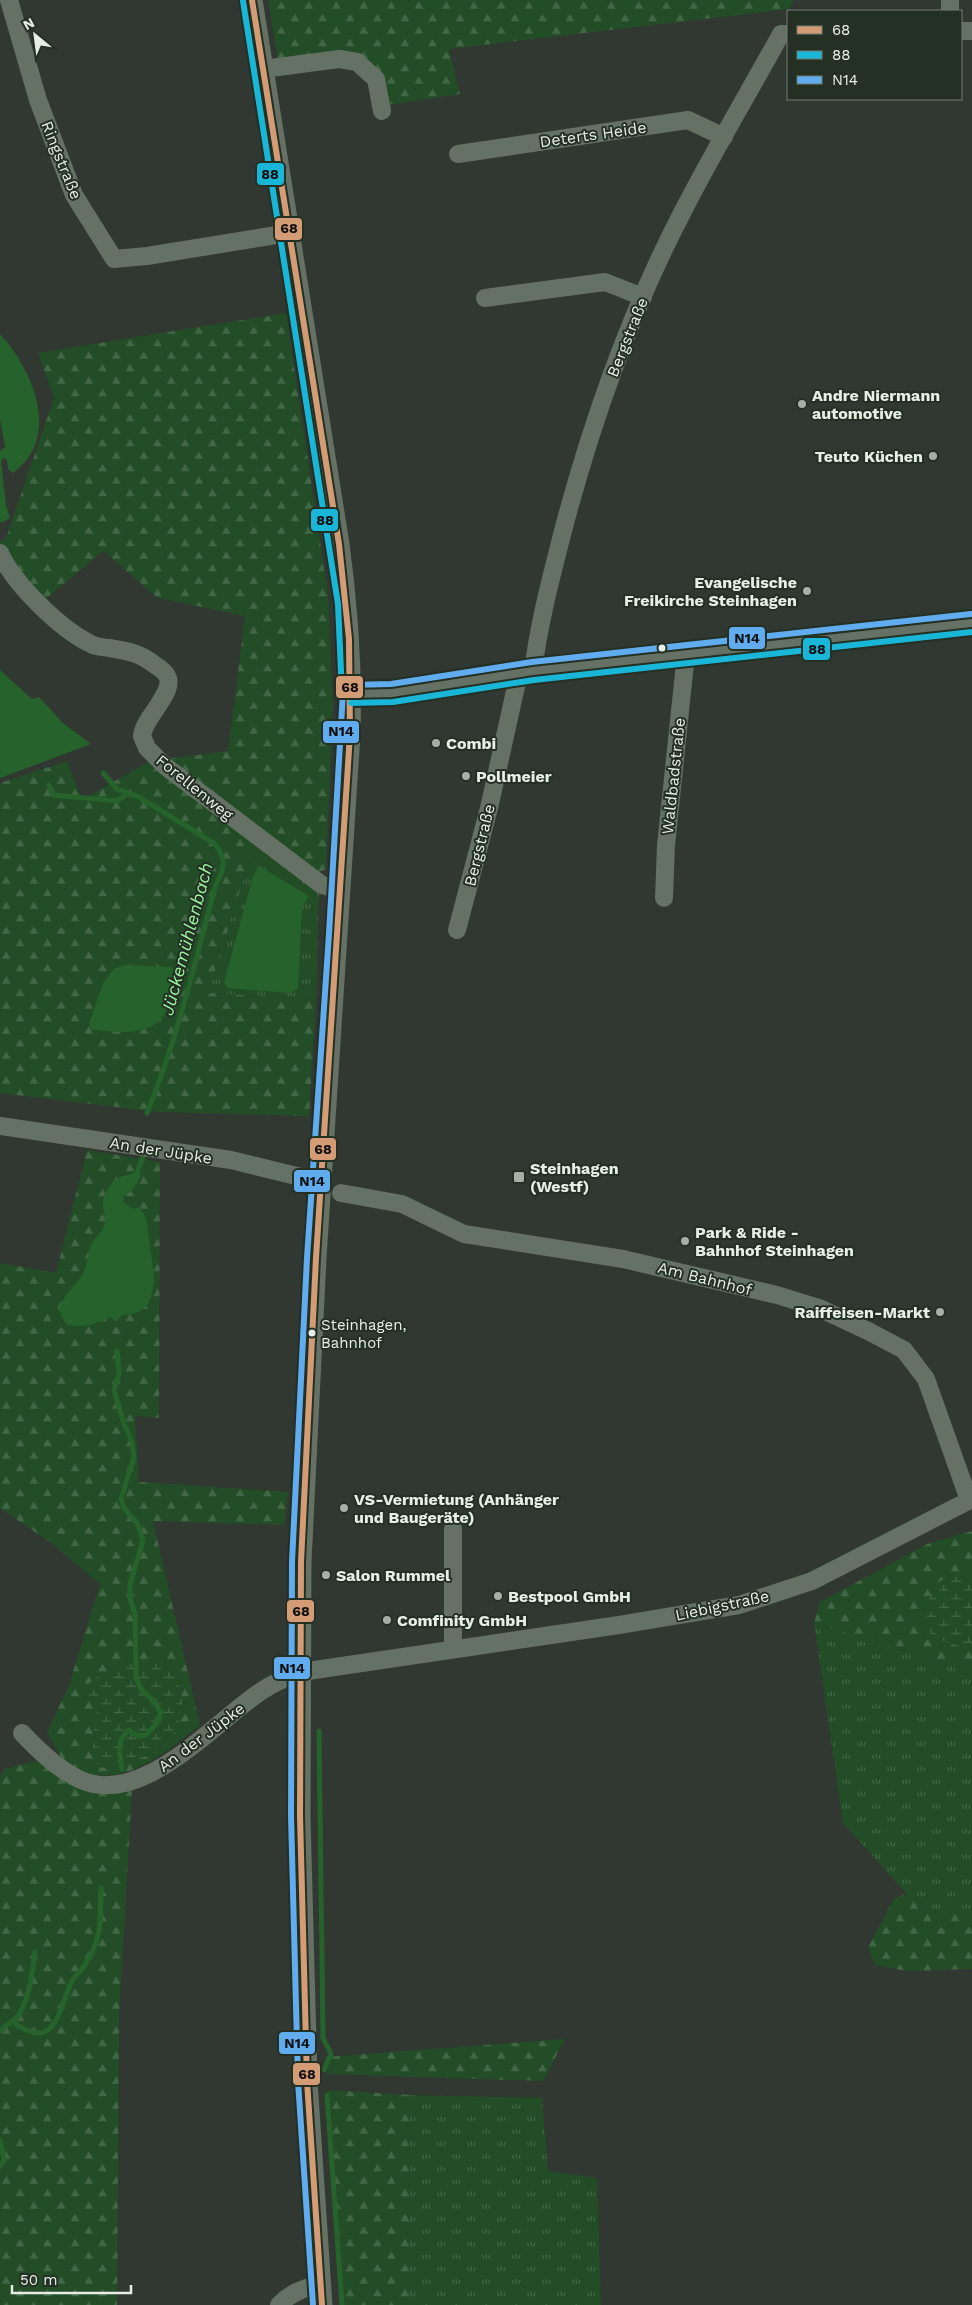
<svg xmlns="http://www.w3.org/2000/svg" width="972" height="2305" font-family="'Work Sans',sans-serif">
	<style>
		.grass { fill: url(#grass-tufts) }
		.forest { fill: url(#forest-firs) }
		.wetland { fill: url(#wetland-marsh) }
		.water { fill: #26632c }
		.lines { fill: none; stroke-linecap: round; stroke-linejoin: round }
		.stream { stroke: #26632c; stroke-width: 5 }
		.minor { stroke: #647164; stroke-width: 18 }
		.tertiary { stroke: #647164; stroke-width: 21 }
		.bus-1-casing { stroke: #243024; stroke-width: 10 }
		.bus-2-casing { stroke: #243024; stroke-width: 10 }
		.bus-3-casing { stroke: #243024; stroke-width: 10 }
		.bus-1 { stroke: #d39c74; stroke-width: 6 }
		.bus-2 { stroke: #1ab6d8; stroke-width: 6 }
		.bus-3 { stroke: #60acee; stroke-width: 6 }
		.poi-dot { fill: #a7aea7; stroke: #243024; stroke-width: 2 }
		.bus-dot { fill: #e7eee7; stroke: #243024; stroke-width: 2 }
		.labels { text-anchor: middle; stroke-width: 4; stroke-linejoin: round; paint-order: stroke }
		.bus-label { font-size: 15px; fill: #e7eee7; stroke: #243024; text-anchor: start }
		.street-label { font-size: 16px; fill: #e7eee7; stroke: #243024 }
		.poi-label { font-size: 16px; font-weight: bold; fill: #e7eee7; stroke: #243024; text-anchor: start }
		.water-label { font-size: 18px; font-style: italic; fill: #9bf39f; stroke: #243024 }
		.line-badge { stroke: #243024; stroke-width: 2 }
		.pale-badge-label { font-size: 14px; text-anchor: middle; font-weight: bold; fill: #111 }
	</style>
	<defs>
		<pattern id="grass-tufts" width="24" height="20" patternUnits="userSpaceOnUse" patternTransform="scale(1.25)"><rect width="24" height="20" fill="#224d26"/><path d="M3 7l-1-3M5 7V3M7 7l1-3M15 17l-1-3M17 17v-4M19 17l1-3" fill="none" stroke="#426746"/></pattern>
		<pattern id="forest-firs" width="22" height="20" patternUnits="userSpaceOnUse" patternTransform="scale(1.25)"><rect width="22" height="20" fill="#224d26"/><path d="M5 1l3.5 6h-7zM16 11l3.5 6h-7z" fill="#426746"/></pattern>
		<pattern id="wetland-marsh" width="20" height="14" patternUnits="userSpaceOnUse" patternTransform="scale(1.25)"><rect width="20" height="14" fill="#224d26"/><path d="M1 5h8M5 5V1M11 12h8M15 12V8" fill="none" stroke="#426746"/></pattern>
	</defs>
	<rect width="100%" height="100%" fill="#313731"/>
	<path class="grass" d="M254,845l65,48 -3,106 -109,-6z
		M814,1623l158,47v244h-35l-30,-20 -64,-71z
		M410,2095l132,3 6,73 49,7 4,127h-192z"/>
	<path class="forest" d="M268,0h526l-5,9 -340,40 11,45 -73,11c-2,-10 -3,-23 -8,-31 -22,-35 -66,-18 -101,-13z
		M286,313l42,282 5,110 -7,164 -10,5 -62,-29 -46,148 108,6 -7,117 -152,-4 -157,-19v-310l67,-22 15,39 68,-39 78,-10 17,-135 -87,-18 -55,-47 -60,50 -31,-36 -12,7v-30l6,-4 48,-140 -16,-45z
		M87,1150l73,12 -1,256 -24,-2 4,66 149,10 -4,33 -131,-4 47,204c-33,26 -64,55 -108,50 -9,-1 -21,-6 -27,-13 -7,-8 -12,-20 -18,-29l22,-48 31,-101 -46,-39 -54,-37v-245l56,10z
		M972,1531v139l-158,-47 6,-21 107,-58z
		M36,1761l23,12 54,20 19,-3 -13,227 -2,288h-117v-529l5,-7z
		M907,1894l30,20h35v55l-65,2 -32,-6 -7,-17 26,-50z
		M565,2039l-22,42 -216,-7 -2,-17z
		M328,2090l82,5 -1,210h-69z"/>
	<path class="wetland" d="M972,1576v73c-15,-3 -48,-10 -49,-30 0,-8 9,-27 12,-35l11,-6z
		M155,1659c37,16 34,69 4,92 -11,8 -25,6 -37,10 -7,2 -13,10 -21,6 -13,-6 -7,-47 -3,-58l-11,-16 1,-8 8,-8 18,-5 8,-6z"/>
	<path class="water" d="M0,334c33,36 62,103 13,139l-5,-4 -1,-9 -2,-2 -4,3 5,44 4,13 -7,4h-3v-71l5,-4 -5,-28z
		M0,670l32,29 7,-2 25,27 27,20 -91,34z
		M259,866l50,30 -7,11 -4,82 -8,4 -63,-5 -3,-5 29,-107z
		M126,965l46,2 2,4c-2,13 -3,30 -9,42 -15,26 -50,18 -73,17l-3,-5 14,-42 12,-15z
		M137,1173l4,2c-4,9 -8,16 -17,21l-1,5 9,8 7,-2c10,11 8,20 10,33 4,27 16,75 -27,75l-6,7 -5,-5c-14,6 -31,13 -45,7l-7,-14c4,-15 15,-22 23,-35 6,-10 5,-20 9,-30 3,-7 10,-12 13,-19 4,-12 -7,-19 4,-37 6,-12 17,-14 29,-16z"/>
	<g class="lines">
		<path class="stream" d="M103,773l14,16 22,8 76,47c13,18 9,24 0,43 -20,76 -38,153 -68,226
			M49,785l4,10 64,6 11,-8
			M133,1179l4,-6 6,-16
			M117,1351l2,22 -5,17 10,34 8,18 2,15 -13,42 3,9 13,15 6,17 -13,45v14l5,15 1,63 6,14 9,7 10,14 -4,11 -11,12 -9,1 -8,-6c-14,11 -9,23 -7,39
			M319,1731l4,307 8,16 -7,16
			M13,2022c42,31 45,-10 58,-39 3,-7 10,-12 14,-18 18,-29 15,-44 16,-77
			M0,2031c5,-7 13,-8 18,-15 12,-18 14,-43 17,-64
			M327,2095l15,210
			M0,2140l4,20 -4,6"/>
		<path class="minor" d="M9,0l29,100 36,95 40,64 33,-3 142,-23
			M950,0v11
			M961,31h11
			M263,69l76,-10 18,3 19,17 6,32
			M458,154l230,-34 36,17
			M485,298l120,-16 38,15
			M0,553c14,31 60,76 91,91 5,3 12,3 18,4 19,3 31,5 46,17 5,3 11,7 13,13 5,17 -24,39 -26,58l5,12 18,18 157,119 19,5
			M533,671c6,-49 19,-97 31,-144 29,-109 66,-214 118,-314 31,-61 66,-119 99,-179h7
			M351,694l41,-1 141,-22 439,-48
			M664,898l2,-53 20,-191
			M457,930l32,-122 30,-135
			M0,1126l231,34 90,22
			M341,1193l61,11 62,30 159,25 154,36 42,13 49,23 36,19 22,29 43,121
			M453,1529v120
			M22,1733c15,16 38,38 59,47 61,27 133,-57 179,-88 13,-9 27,-15 41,-20l318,-47 120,-20 73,-24 160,-82
			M279,2305c11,-12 25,-17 42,-21"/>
		<path class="tertiary" d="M252,0l87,544c9,66 13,123 11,190l-34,524 -15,304 -1,254 7,265 15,224"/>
		<g class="bus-1-casing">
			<path id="bus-1" d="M252,0l87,544 10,95 1,95 -34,524 -15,304 -1,254 7,265 15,224"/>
		</g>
		<g class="bus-2-casing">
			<path id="bus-2" d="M243,1l95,603 4,90
				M351,703l42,-1 141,-22 438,-48"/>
		</g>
		<g class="bus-3-casing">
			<path id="bus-3" d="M313,2305l-15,-224 -7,-265 1,-254 15,-304 22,-324 14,-243 7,-6 41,-1 141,-22 439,-48"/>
		</g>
		<use href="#bus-1" class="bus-1"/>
		<use href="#bus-2" class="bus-2"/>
		<use href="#bus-3" class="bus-3"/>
	</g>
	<g class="poi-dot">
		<circle cx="802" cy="404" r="5"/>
		<circle cx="933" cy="456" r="5"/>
		<circle cx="807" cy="591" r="5"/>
		<circle cx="436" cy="743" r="5"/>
		<circle cx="466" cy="776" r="5"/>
		<rect x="513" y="1171" width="12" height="12" rx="2.5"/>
		<circle cx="685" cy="1241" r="5"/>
		<circle cx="940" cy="1312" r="5"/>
		<circle cx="344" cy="1508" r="5"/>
		<circle cx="326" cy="1575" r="5"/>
		<circle cx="498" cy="1596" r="5"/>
		<circle cx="387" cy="1620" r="5"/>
	</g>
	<g class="bus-dot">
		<circle cx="662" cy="648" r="4.5"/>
		<circle cx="312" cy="1333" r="4.5"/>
	</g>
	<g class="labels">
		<g class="bus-label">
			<text x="321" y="1330">Steinhagen,<tspan x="321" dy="18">Bahnhof</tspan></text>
		</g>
		<g class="street-label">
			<text transform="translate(593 134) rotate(-8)" y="6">Deterts Heide</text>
			<text transform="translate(62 160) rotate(68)" y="6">Ringstraße</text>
			<text transform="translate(627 337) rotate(-68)" y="6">Bergstraße</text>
			<text transform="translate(673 776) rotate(-84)" y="6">Waldbadstraße</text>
			<text transform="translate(195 787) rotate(39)" y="6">Forellenweg</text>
			<text transform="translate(479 845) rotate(-76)" y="6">Bergstraße</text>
			<text transform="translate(161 1150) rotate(9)" y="6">An der Jüpke</text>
			<text transform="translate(705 1278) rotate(14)" y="6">Am Bahnhof</text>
			<text transform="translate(722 1605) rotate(-12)" y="6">Liebigstraße</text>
			<text transform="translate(201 1737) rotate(-37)" y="6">An der Jüpke</text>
		</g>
		<g class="poi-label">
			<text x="812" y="401">Andre Niermann<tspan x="812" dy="18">automotive</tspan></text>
			<text x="923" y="462" text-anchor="end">Teuto Küchen</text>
			<text x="797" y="588" text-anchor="end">Evangelische<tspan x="797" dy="18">Freikirche Steinhagen</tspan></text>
			<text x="446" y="749">Combi</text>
			<text x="476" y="782">Pollmeier</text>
			<text x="530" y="1174">Steinhagen<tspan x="530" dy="18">(Westf)</tspan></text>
			<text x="695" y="1238">Park &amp; Ride -<tspan x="695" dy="18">Bahnhof Steinhagen</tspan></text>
			<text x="930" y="1318" text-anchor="end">Raiffeisen-Markt</text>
			<text x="354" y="1505">VS-Vermietung (Anhänger<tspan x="354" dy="18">und Baugeräte)</tspan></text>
			<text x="336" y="1581">Salon Rummel</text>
			<text x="508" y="1602">Bestpool GmbH</text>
			<text x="397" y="1626">Comfinity GmbH</text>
		</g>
		<g class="water-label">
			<text transform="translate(187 939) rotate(-75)" y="6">Jückemühlenbach</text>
		</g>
	</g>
	<g class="line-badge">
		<rect x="256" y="162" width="29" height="24" rx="5" fill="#1ab6d8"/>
		<rect x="274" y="217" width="29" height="24" rx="5" fill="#d39c74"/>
		<rect x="310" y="508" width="29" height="24" rx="5" fill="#1ab6d8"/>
		<rect x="728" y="626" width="38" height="24" rx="5" fill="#60acee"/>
		<rect x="802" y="637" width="29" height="24" rx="5" fill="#1ab6d8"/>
		<rect x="335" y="675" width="29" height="24" rx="5" fill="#d39c74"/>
		<rect x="322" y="720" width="38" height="24" rx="5" fill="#60acee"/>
		<rect x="309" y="1137" width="28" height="24" rx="5" fill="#d39c74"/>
		<rect x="293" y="1169" width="38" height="24" rx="5" fill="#60acee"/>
		<rect x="286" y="1599" width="29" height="24" rx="5" fill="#d39c74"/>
		<rect x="273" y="1656" width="38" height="24" rx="5" fill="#60acee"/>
		<rect x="278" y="2031" width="38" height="24" rx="5" fill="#60acee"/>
		<rect x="292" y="2062" width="29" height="24" rx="5" fill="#d39c74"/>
	</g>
	<g class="pale-badge-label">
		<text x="270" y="179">88</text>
		<text x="289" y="233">68</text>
		<text x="325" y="525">88</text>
		<text x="747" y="643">N14</text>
		<text x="817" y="654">88</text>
		<text x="350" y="692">68</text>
		<text x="341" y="736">N14</text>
		<text x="323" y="1154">68</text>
		<text x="312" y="1186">N14</text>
		<text x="301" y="1616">68</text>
		<text x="292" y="1673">N14</text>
		<text x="297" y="2048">N14</text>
		<text x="307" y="2079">68</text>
	</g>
	<rect x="787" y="10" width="175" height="90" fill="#243024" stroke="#727c72"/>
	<rect x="797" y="26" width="25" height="8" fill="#d39c74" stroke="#727c72"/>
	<text x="832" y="35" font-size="15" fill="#e7eee7">68</text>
	<rect x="797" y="51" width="25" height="8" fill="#1ab6d8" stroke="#727c72"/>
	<text x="832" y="60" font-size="15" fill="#e7eee7">88</text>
	<rect x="797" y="76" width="25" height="8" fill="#60acee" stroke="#727c72"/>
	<text x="832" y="85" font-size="15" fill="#e7eee7">N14</text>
	<g transform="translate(35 35) rotate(331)" stroke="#243024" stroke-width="4" paint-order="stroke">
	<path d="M0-4L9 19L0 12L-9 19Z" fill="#e7eee7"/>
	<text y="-8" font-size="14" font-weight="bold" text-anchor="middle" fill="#e7eee7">N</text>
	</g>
	<path d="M12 2285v8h119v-8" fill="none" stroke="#e7eee7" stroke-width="2.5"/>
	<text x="20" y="2285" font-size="15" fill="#e7eee7" stroke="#243024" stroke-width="4" paint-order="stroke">50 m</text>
</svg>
